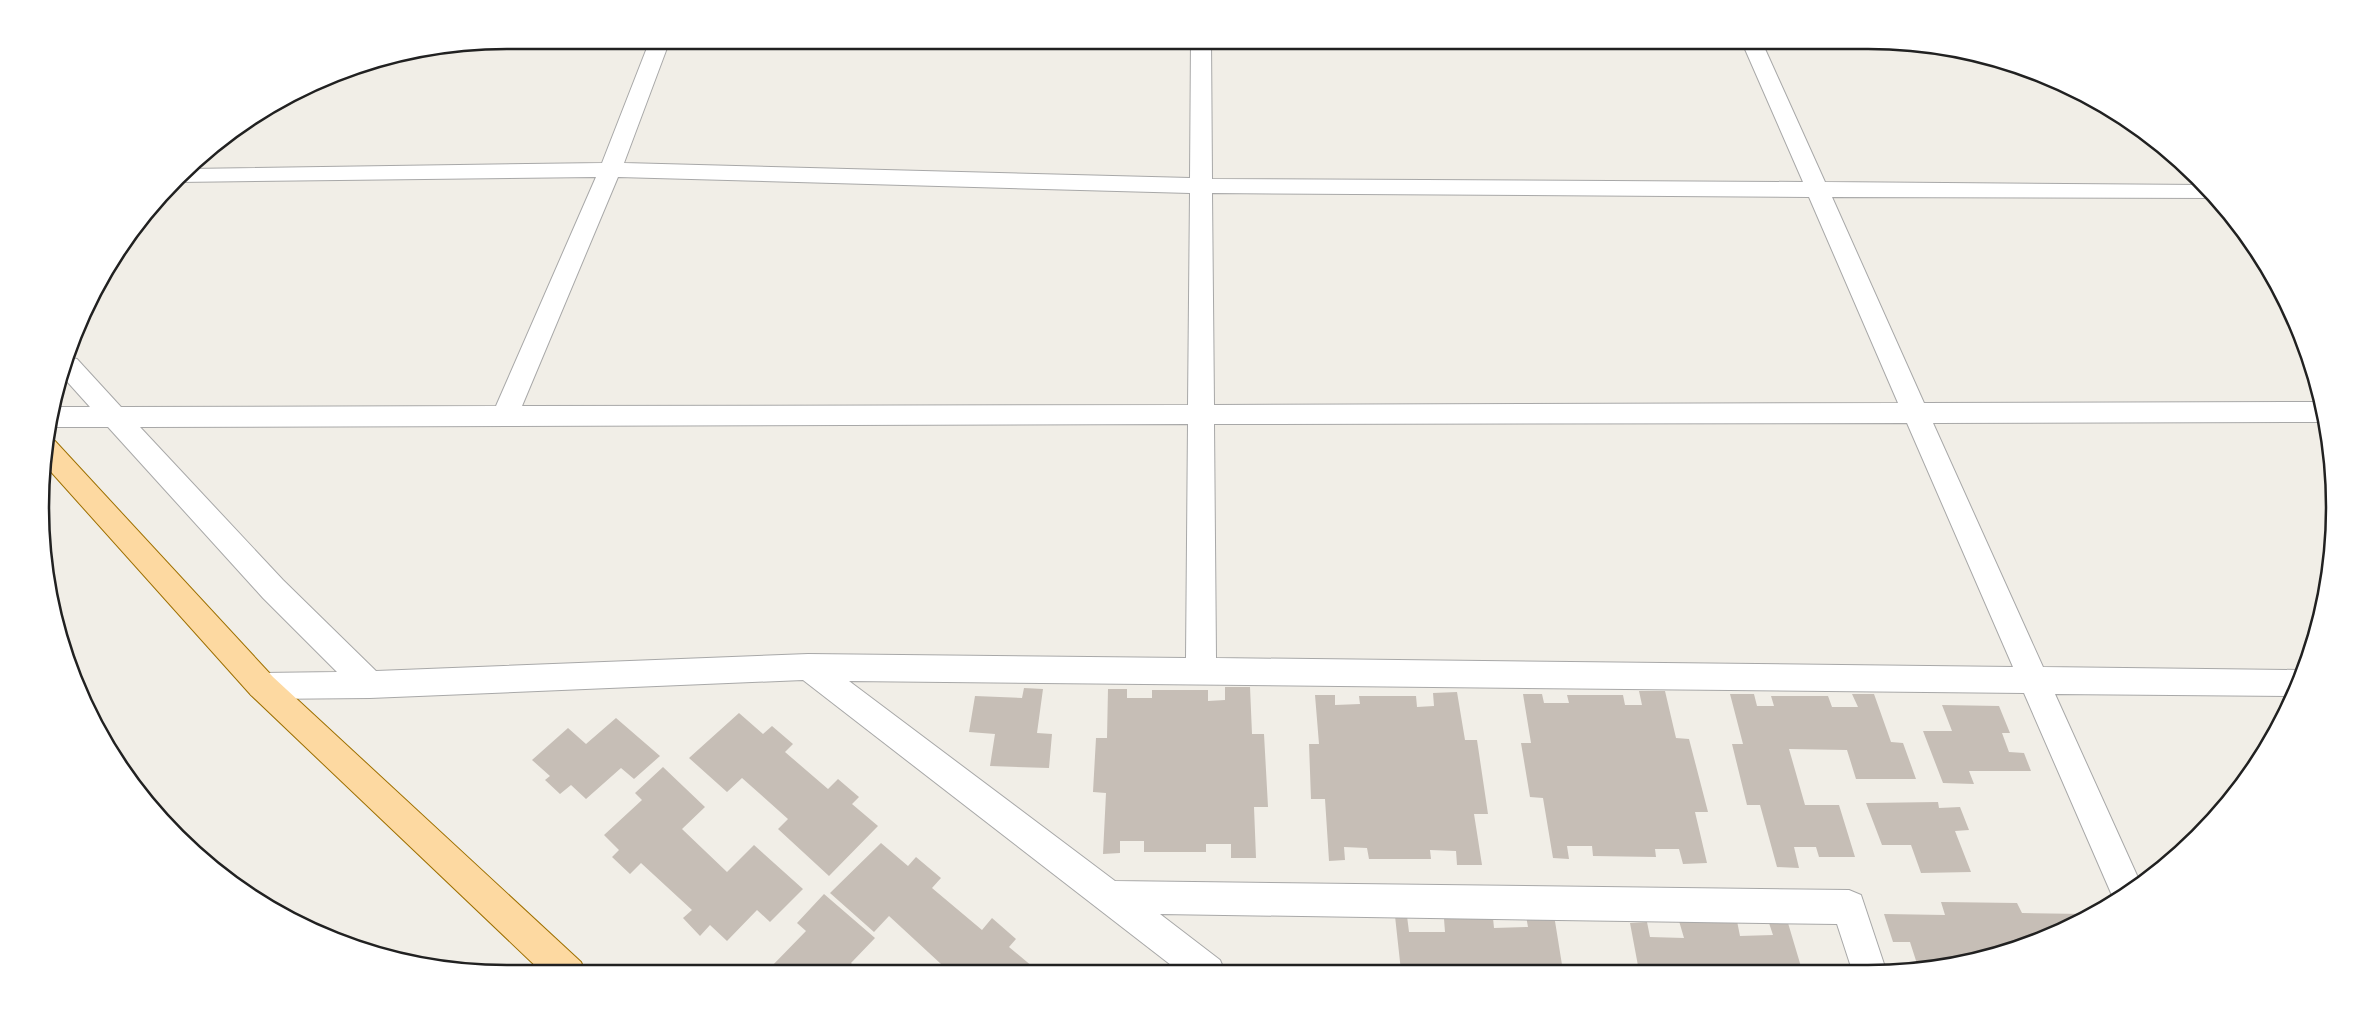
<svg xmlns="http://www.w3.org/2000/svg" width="2375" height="1014" font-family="Commissioner,sans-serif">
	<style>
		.building { fill: #c6beb6 }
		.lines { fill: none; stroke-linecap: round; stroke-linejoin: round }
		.minor-casing { stroke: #a8a8a8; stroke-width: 2 }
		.major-casing { stroke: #9e7000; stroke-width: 2 }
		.minor { fill: #fff; fill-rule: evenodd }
		.major { fill: #fdd9a1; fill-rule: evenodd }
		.rim { fill: none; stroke: #212121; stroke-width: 2.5 }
	</style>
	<rect width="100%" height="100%" fill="#f1eee7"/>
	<path class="building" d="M1225,687h25l2,47h12l4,73h-14l2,51h-25v-14h-25v8h-62v-11h-24v12l-17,1 3,-61 -13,-1 3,-54h11l1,-49h19v9h25v-8h56v11l17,-1z
		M1024,688l19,1 -6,44 15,1 -3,34 -59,-2 5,-32 -26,-2 6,-36 47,2z
		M1639,691h26l11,47 13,1 19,73h-13l12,51 -24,1 -4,-15h-24l1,8 -63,-1 -1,-10h-25l2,13 -16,-1 -10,-60 -13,-1 -9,-54h10l-8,-49h19l2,9h25l-2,-8h56l2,10h17z
		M1457,692l8,48h12l11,74h-14l8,51h-25l-1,-14 -26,-1 1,9h-62l-2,-11 -23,-1 1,13 -16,1 -4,-62h-14l-2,-55h10l-4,-49h20v10l25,-1 -1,-8h57l1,11 17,-1 -1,-13z
		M1730,694h24l3,12h17l-3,-10h57l4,11h26l-6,-13h22l17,48 12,1 13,36h-60l-9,-29 -58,-1 16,56h34l16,52h-36l-3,-10h-22l5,21 -22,-1 -17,-62h-13l-15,-61h11z
		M1942,705l57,1 11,27h-8l7,19 15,1 7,18h-62l5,13 -31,-1 -20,-52h29z
		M739,713l24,21 9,-8 21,18 -8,8 43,37 10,-10 21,18 -7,7 26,22 -49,50 -51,-47 10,-10 -46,-41 -15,14 -38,-34z
		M616,718l44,38 -26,23 -13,-11 -35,31 -15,-14 -11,9 -15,-14 5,-4 -18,-16 36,-32 18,16z
		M663,767l42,40 -23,22 45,43 27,-27 49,44 -33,33 -13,-12 -30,31 -17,-16 -10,11 -17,-18 9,-8 -51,-47 -11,11 -18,-17 7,-7 -15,-15 38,-35 -7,-7z
		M1938,802l1,6 21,-1 9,23 -14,1 16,41 -50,1 -10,-28h-29l-16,-42z
		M881,843l27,23 8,-9 25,21 -9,10 50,42 10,-12 24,21 -7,8 30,25 -105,1 7,-9 -52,-48 -15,16 -44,-39z
		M824,894l51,44 -24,25 10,10h-90l-3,-3 38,-39 -9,-8z
		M1941,902l76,1 5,10 64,1 1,3 -13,9 -145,44h-10l-9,-28h-17l-9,-28 61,1z
		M1554,915l9,56h-162l-6,-55h12l2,16h36l-1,-13 49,-1 1,10 34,-1 -2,-11z
		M1679,921h58l3,15 33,-1 -4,-12h19l14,47 -163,1 -9,-48 17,-1 3,15 34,1z"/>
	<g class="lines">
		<g class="minor-casing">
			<path id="minor" d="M650,40h20l-46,123 566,15 1,-138h20l1,139 591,3 -62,-142h20l64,142 378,3 12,13 -383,-1 92,206 398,-1 3,19 -2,1 -390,1 110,244 255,3 5,2 -12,24 -236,-2 85,188 -26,18 -90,-207 -1175,-12 266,200 734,9 12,5 25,75h-34l-15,-46 -677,-10 60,46 5,12h-45l-377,-292 -433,18 -108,1 -11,-4 -4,-9 4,-9 11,-4 75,-1 -74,-74 -155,-171h-60l4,-20h38l-27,-30 8,-19 6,1 44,48 375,-1 100,-229 -418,5 11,-13 413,-6zM618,177l572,16 -2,212 -666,1zM1212,193l597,4 89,206 -684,2zM1907,423l106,244 -797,-9 -2,-234zM1188,424l-2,234 -378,-4 -432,17 -93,-91 -143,-153z"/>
		</g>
		<g class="major-casing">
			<path id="major" d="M47,438l8,3 218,236 308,285 5,12h-42l-293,-279 -207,-231z"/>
		</g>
		<use href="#minor" class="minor"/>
		<use href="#major" class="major"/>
	</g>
	<path d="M0 0H2375V1014H0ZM507 49H1868A458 458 0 0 1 2326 507V507A458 458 0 0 1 1868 965H507A458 458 0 0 1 49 507V507A458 458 0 0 1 507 49Z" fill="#fff" fill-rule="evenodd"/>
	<path class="rim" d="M507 49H1868A458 458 0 0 1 2326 507V507A458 458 0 0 1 1868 965H507A458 458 0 0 1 49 507V507A458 458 0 0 1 507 49Z"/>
</svg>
